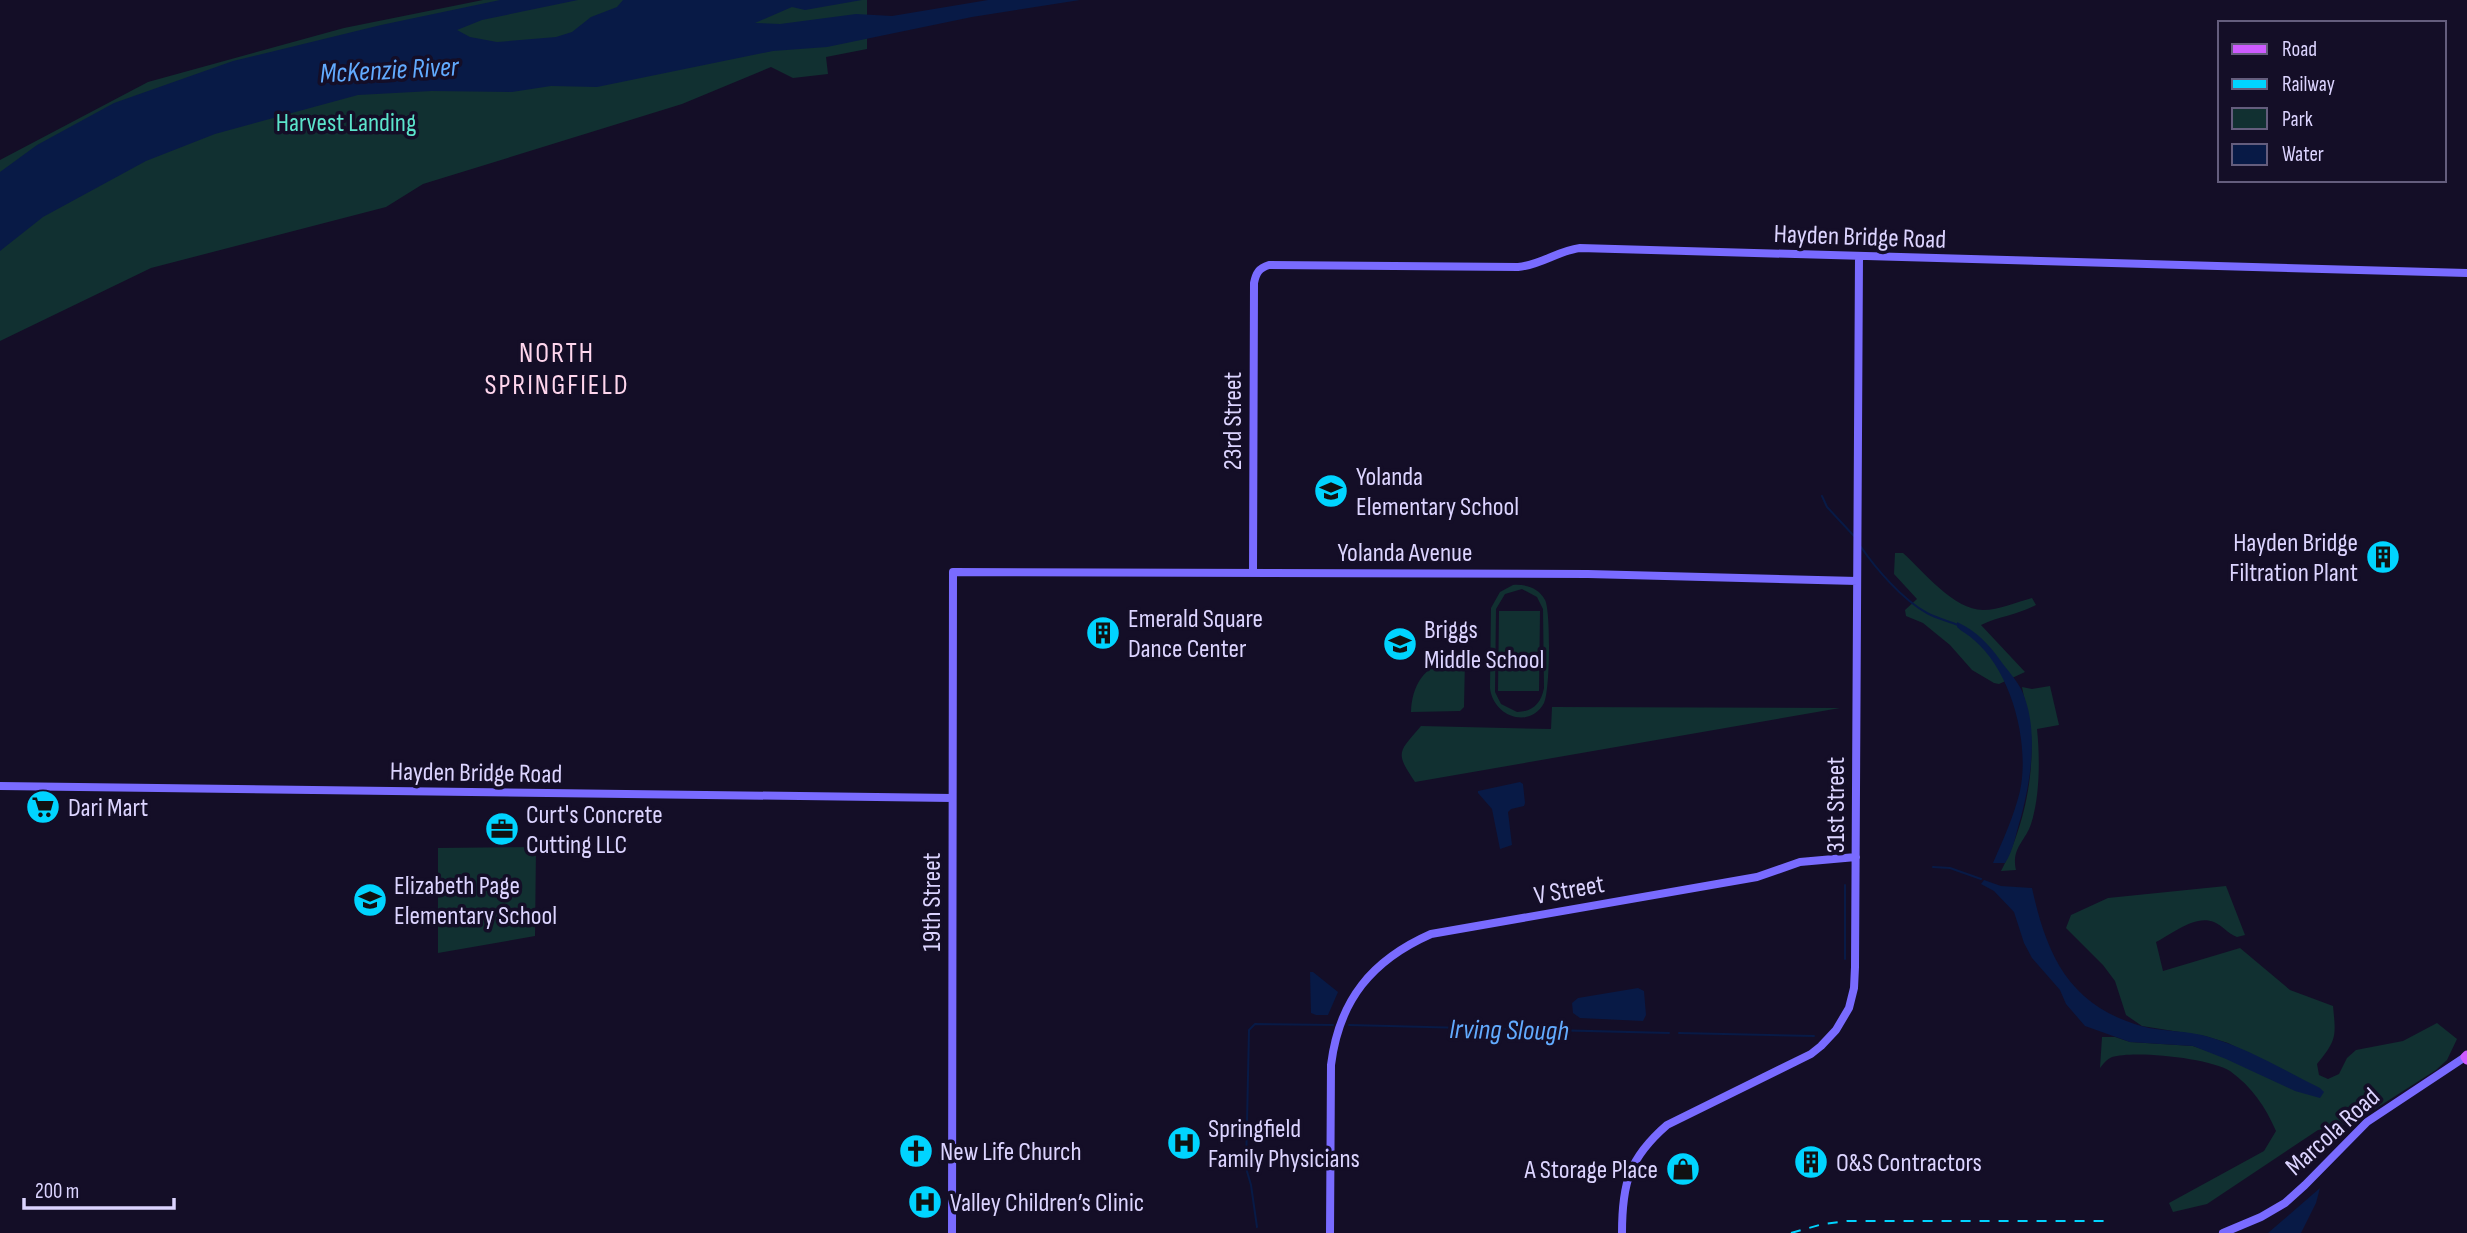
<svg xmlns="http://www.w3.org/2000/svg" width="2467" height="1233" font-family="'Sofia Sans Condensed',sans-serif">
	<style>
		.green { fill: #113031; fill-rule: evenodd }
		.water { fill: #081a46 }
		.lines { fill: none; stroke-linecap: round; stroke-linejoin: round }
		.stream { stroke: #081a46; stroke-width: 2 }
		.secondary { stroke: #796bff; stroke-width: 8 }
		.primary { stroke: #cd5bff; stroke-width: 9 }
		.rail { stroke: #00d4ff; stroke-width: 2; stroke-dasharray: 10 9; stroke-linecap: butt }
		.labels { text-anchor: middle; stroke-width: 7; stroke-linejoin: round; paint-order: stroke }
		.park-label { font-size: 26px; fill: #5be4cb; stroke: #140e27 }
		.street-label { font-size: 26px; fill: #dcd4ff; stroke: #140e27 }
		.poi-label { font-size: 26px; fill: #dcd4ff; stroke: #140e27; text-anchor: start }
		.water-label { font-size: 28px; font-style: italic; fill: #62abff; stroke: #140e27 }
		.neighbourhood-label { font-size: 28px; letter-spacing: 2px; fill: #ffd6ed; stroke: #140e27 }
	</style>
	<rect width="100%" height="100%" fill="#140e27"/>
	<path class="green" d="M483,0h384v49l-41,8 2,17 -35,4 -22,-11 -89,37 -259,80 -37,23 -235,61 -151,73v-181l148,-78 196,-54z
		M1895,553h8c20,18 51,57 80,57 16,0 34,-8 49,-12l4,7c-19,10 -36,11 -55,20l44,47 -26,12 -5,-1 -22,-13 -22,-25 -27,-22 -17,-7 -1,-6 12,-11 -23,-25z
		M1513,585c13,-1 26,3 32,15 6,11 5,92 -1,103 -15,27 -51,13 -54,-15l1,-80 9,-16zM1522,589l15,8 6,12 1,79c-3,16 -12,24 -27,24l-16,-8 -6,-12 1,-83 9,-15z
		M1499,611h41l-1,80h-41z
		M1451,659h14l-1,48 -4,4 -49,1c1,-27 13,-46 40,-53z
		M2050,686l9,39 -22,4c3,28 3,68 -6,95 -6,18 -20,24 -15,46l-15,1c23,-43 35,-99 29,-147 -2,-13 -6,-25 -8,-37l10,2z
		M1552,707l288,1 -425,74c-20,-30 -17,-29 6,-56l130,3z
		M536,847l-1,89 -97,17v-105z
		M2226,886l19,49 -8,2c-9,-3 -15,-12 -23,-15 -19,-8 -42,12 -58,20l7,29 77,-23 50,42 43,16c3,30 4,34 -16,58l2,11 9,4 11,-5 8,-16 9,-8 47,-9 34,-18 20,16 -10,21 -11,10 -83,53 -35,7 -111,74 -34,8 -4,-9 95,-52 12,-20c-11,-25 -24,-44 -46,-60 -20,-13 -96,-21 -118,-14 -5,2 -9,7 -12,11l2,-31h13l15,5 63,4 131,46 -96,-49 -23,-7 -63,-10 -16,-11 -11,-34 -12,-16 -37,-37 5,-13 37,-17z"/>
	<path class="water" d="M500,0h78l-96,20 -25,10 13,7 27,5 59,-5 16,-5 19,-15 26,-10 6,-7h239l-57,10 -13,-3 -37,16 25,1 76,-10 36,2 96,-16h92l-108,17 -145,30 -54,4 -176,36 -46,-1 -39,6 -80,-1 -74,4 -143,39 -69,27 -103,56 -43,34v-79l37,-27 77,-42 119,-42 148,-36z
		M1957,622c19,9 31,21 43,38 7,10 17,20 22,31 17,38 9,88 -1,126 -5,15 -7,33 -16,46h-12c10,-23 21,-47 27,-72 10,-47 -8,-119 -46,-151 -5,-5 -12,-8 -17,-13z
		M1520,782l3,2 2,19 -1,3 -13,3 -3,3 4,33 -12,4 -8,-40 -14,-16v-2z
		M1984,880l17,6 31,2c15,68 37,117 109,138 22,6 46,4 68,11 38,11 75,33 111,51l4,4 -4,6 -25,-7 -69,-32 -33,-13 -63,-4 -45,-16 -19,-22 -6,-14 -28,-32 -8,-15 -10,-31 -20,-21 -13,-7z
		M1310,972h3l25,20 -10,23h-12l-5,-2z
		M1638,988l6,3 2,24 -3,6 -63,-3 -7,-5 -1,-10 6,-5z
		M2320,1188l-4,15 -15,30h-33z"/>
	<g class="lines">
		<path class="stream" d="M1822,496l5,11 27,29
			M1861,547c15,22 42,53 66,66 9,5 21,8 31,12
			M1933,867l17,1 31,11
			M1845,959v-74
			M1349,1025l320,8
			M1679,1033l135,3
			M1257,1227l-6,-42 -5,-17 3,-138 6,-6 78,1"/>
		<path class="secondary" d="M1253,572l1,-289c2,-10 5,-15 15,-18l249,2c23,-2 39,-16 62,-19l887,25
			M0,786l952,12
			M952,1233l1,-661 635,2 269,7
			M1330,1233l1,-168c8,-65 41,-105 100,-131l326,-57 43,-15 56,-5
			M1622,1233c0,-50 7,-75 45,-108l144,-71 10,-8 15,-16 13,-22 5,-20 1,-21 4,-710
			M2223,1233l38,-16 24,-14 20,-18 62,-63 98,-65"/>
		<path class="primary" d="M2467,1055l-2,2 2,3"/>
		<path class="rail" d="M1791,1233l32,-9 24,-3h257"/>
	</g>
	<defs>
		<g id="school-disc" transform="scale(1.75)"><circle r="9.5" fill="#00d4ff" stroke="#140e27"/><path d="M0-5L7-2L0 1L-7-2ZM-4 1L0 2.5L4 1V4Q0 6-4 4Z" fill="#111"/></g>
		<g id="building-disc" transform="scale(1.75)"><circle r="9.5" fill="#00d4ff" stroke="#140e27"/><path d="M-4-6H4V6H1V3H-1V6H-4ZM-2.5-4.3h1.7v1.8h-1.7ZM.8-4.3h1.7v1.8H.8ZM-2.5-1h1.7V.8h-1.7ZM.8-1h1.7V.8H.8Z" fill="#111"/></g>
		<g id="supermarket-disc" transform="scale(1.75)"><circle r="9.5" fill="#00d4ff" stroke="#140e27"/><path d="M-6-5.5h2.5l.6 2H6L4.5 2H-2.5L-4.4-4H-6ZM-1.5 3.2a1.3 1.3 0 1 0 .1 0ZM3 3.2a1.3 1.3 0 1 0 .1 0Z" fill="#111"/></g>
		<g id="office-disc" transform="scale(1.75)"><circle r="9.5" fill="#00d4ff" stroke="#140e27"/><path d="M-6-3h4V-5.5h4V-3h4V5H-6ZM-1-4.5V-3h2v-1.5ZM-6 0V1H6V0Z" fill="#111"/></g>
		<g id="hospital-disc" transform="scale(1.75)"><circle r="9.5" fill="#00d4ff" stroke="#140e27"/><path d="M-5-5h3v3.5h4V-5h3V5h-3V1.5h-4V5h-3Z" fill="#111"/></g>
		<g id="church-disc" transform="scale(1.75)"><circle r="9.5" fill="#00d4ff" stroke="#140e27"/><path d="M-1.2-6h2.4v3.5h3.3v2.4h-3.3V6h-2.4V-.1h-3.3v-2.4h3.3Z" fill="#111"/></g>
		<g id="shop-disc" transform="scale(1.75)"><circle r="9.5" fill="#00d4ff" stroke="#140e27"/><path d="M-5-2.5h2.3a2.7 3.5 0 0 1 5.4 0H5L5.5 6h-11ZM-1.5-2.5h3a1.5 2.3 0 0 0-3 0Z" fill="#111"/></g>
	</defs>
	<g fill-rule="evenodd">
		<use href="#school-disc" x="1331" y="491"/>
		<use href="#building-disc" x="2383" y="557"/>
		<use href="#building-disc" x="1103" y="633"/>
		<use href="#school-disc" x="1400" y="644"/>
		<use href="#supermarket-disc" x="43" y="807"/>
		<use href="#office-disc" x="502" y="829"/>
		<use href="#school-disc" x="370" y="900"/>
		<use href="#hospital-disc" x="1184" y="1143"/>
		<use href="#church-disc" x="916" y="1151"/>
		<use href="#building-disc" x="1811" y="1162"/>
		<use href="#shop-disc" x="1683" y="1169"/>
		<use href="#hospital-disc" x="925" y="1202"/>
	</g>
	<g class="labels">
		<g class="park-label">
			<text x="346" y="131">Harvest Landing</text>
		</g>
		<g class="street-label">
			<text transform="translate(1860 236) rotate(2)" y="9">Hayden Bridge Road</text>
			<text transform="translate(1232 421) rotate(-90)" y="9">23rd Street</text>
			<text x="1405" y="561">Yolanda Avenue</text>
			<text transform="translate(476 772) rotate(1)" y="9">Hayden Bridge Road</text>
			<text transform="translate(1835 805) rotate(-90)" y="9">31st Street</text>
			<text transform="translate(1569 889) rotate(-10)" y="9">V Street</text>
			<text transform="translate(931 902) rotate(-90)" y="9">19th Street</text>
			<text transform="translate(2332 1131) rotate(-42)" y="9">Marcola Road</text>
		</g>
		<g class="poi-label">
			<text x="1356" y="485">Yolanda<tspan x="1356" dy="30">Elementary School</tspan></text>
			<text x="2358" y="551" text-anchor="end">Hayden Bridge<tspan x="2358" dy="30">Filtration Plant</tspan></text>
			<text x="1128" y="627">Emerald Square<tspan x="1128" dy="30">Dance Center</tspan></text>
			<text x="1424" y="638">Briggs<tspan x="1424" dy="30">Middle School</tspan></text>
			<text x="68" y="816">Dari Mart</text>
			<text x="526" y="823">Curt's Concrete<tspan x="526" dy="30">Cutting LLC</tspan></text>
			<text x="394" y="894">Elizabeth Page<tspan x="394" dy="30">Elementary School</tspan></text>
			<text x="1208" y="1137">Springfield<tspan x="1208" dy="30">Family Physicians</tspan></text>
			<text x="940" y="1160">New Life Church</text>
			<text x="1836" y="1171">O&amp;S Contractors</text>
			<text x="1658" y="1178" text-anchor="end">A Storage Place</text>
			<text x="950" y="1211">Valley Children’s Clinic</text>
		</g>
		<g class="water-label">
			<text transform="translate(389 69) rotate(-3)" y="10">McKenzie River</text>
			<text transform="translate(1509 1029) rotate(1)" y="10">Irving Slough</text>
		</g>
		<g class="neighbourhood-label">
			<text x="557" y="362">NORTH<tspan x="557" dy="32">SPRINGFIELD</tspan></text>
		</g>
	</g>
	<rect x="2218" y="21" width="228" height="161" fill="#140e27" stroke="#645d7d" stroke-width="2"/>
	<rect x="2232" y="44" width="35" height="10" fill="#cd5bff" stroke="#645d7d" stroke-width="2"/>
	<text x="2282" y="56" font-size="21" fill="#dcd4ff">Road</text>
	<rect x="2232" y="79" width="35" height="10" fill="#00d4ff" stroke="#645d7d" stroke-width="2"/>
	<text x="2282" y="91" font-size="21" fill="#dcd4ff">Railway</text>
	<rect x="2232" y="108" width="35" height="21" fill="#113031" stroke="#645d7d" stroke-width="2"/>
	<text x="2282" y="126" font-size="21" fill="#dcd4ff">Park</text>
	<rect x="2232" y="144" width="35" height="21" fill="#081a46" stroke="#645d7d" stroke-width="2"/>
	<text x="2282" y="161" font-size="21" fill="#dcd4ff">Water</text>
	<path d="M24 1198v10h150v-10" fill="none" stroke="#dcd4ff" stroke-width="3.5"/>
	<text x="35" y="1198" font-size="21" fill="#dcd4ff" stroke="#140e27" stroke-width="5" paint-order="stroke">200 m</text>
</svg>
